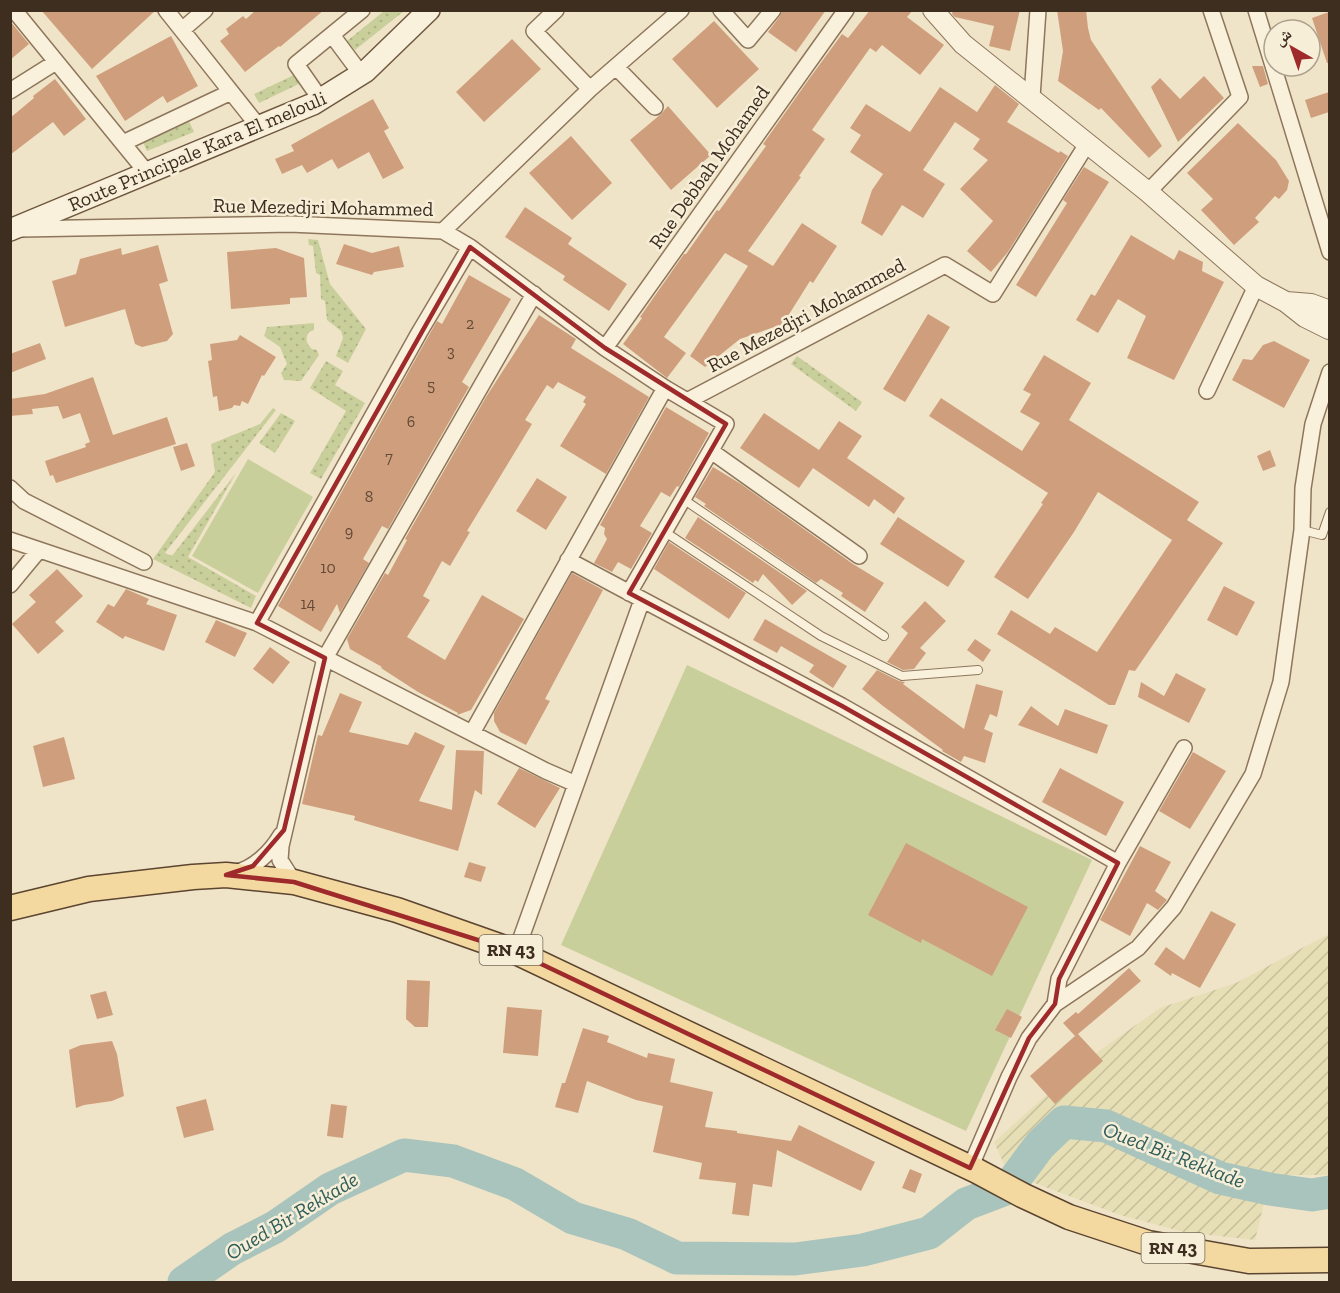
<svg xmlns="http://www.w3.org/2000/svg" width="1340" height="1293" font-family="'Zilla Slab','Noto Naskh Arabic',serif">
	<style>
		.farmland { fill: url(#farmland-furrows) }
		.grass { fill: url(#grass-dots) }
		.pitch { fill: #c9cf9b }
		.lines { fill: none; stroke-linecap: round; stroke-linejoin: round }
		.river { stroke: #a9c4bc; stroke-width: 33 }
		.building { fill: #cf9f7d }
		.service-casing { stroke: #8d765c; stroke-width: 10 }
		.minor-casing { stroke: #8d765c; stroke-width: 18 }
		.tertiary-casing { stroke: #8d765c; stroke-width: 22 }
		.secondary-casing { stroke: #6f573f; stroke-width: 24 }
		.primary-casing { stroke: #5b4430; stroke-width: 27 }
		.service { stroke: #faf1dc; stroke-width: 8 }
		.minor { stroke: #faf1dc; stroke-width: 15 }
		.tertiary { stroke: #faf1dc; stroke-width: 20 }
		.secondary { stroke: #faf1dc; stroke-width: 21 }
		.primary { stroke: #f3d9a0; stroke-width: 24 }
		.marked { fill: none; stroke: #9e2a2b; stroke-width: 4.5; stroke-linejoin: round }
		.labels { text-anchor: middle; stroke-width: 5; stroke-linejoin: round; paint-order: stroke }
		.number-label { font-size: 16px; fill: #624a37 }
		.shield { fill: #f7eed8; stroke: #756857; stroke-width: 1.5 }
		.shield-label { font-size: 18px; font-weight: bold; fill: #3d2e20 }
		.street-label { font-size: 20px; fill: #3d2e20; stroke: #f7eed8 }
		.water-label { font-size: 21px; font-style: italic; fill: #2f5d5a; stroke: #f7eed8 }
	</style>
	<defs>
		<pattern id="farmland-furrows" width="10" height="10" patternUnits="userSpaceOnUse" patternTransform="scale(1.5)"><rect width="10" height="10" fill="#e6deb5"/><path d="M-1 1l2-2M0 10L10 0M9 11l2-2" fill="none" stroke="#c6bf9b"/></pattern>
		<pattern id="grass-dots" width="8" height="8" patternUnits="userSpaceOnUse" patternTransform="scale(1.5)"><rect width="8" height="8" fill="#c9cf9b"/><path d="M2 2h.1M6 6h.1" fill="none" stroke="#aeb285" stroke-width="1.8" stroke-linecap="round"/></pattern>
	</defs>
	<rect width="100%" height="100%" fill="#f0e4c8"/>
	<path class="farmland" d="M1329,934v241h-58l-16,65 -71,-8 -64,-17 -112,-42 -14,-31 88,-79 78,-55 76,-25z"/>
	<path class="grass" d="M384,11h20l-49,39 -8,-9z
		M296,74l5,9 -42,20 -5,-9z
		M189,121l5,11 -47,19 -5,-11z
		M308,239l10,1 12,44 36,45 -18,34 -12,-7 7,-18 -2,-7 -14,-11 -2,-19 -4,-2 -1,-24 -4,-2 -3,-27 -4,-1z
		M314,323v7l-5,2c-4,6 -3,12 3,17l5,1 2,5 -18,26 -17,-1 -3,-7 6,-9 -7,-17 -16,-11 3,-9z
		M797,356l65,46 -6,9 -65,-47z
		M326,361l17,10 -8,14 30,18 -44,76 -11,-6 36,-62 -36,-23z
		M273,408l3,2 -111,143 7,3 64,-83 -48,84 68,39 -5,12 -98,-49 62,-87 -4,-28 49,-20z
		M281,413l14,8 -20,32 -16,-10z"/>
	<path class="pitch" d="M248,459l65,38 -55,96 -66,-37z
		M687,665l405,195 -126,271 -405,-186z"/>
	<g class="lines">
		<path class="river" d="M184,1282l48,-33 43,-22 55,-38 74,-34 49,6 62,23 58,34 54,16 50,24 118,1 68,-9 66,-17 37,-29 42,-16 32,-43 24,-23 42,4 114,52 49,11 43,6 18,-3"/>
	</g>
	<path class="building" d="M41,10h115l-64,59z
		M256,10h68l-44,37 -1,-1 -34,26 -25,-31 9,-7 -3,-5 17,-13 3,3z
		M783,10h43l-30,42 -28,-20 12,-16z
		M870,10h43l-6,7 37,28 -24,30 -38,-30 -6,7 -6,-4 -58,82 13,9 -26,37 2,1 -53,74 25,15 29,-43 35,23 -24,37 -3,-2 -27,43 -43,15 -35,28 -15,-11 58,-90 -23,-13 -61,84 22,16 -19,25 -44,-34 19,-26 -2,-1 44,-63h2l31,-44 2,1 47,-65 -3,-2 46,-65 33,-45 6,4z
		M953,10h67l-10,41 -21,-5 5,-20 -39,-9 -3,-3z
		M1057,10h29l2,18 3,12 71,106 -13,12 -48,-50 -2,2 -41,-29 5,-30z
		M1329,12v51h-2l-15,-45z
		M10,21l19,23 -19,16z
		M714,21l45,48 -42,39 -45,-49z
		M171,36l27,50 -31,17 -4,-7 -38,25 -29,-45z
		M512,39l29,30 -57,53 -28,-30z
		M1252,66h11l5,18 -8,3z
		M1204,76l20,22 -46,44 -27,-55 9,-9 20,21z
		M55,79l31,40 -22,17 -11,-14 -43,33v-37l24,-20 -1,-2z
		M995,85l24,19 -12,18 52,31 1,-2 8,5 -60,96 -17,20 -24,-21 26,-30 -33,-32 28,-29 -15,-11 7,-10 -25,-17 -32,48 22,14 -22,34 -21,-13 -20,31 -21,-13 11,-33 11,-16 -33,-22 11,-17 -11,-7 16,-24 44,28 30,-45 37,25z
		M1329,92v20l-18,6 -6,-18z
		M373,99l16,29 -5,3 20,37 -21,11 -14,-27 -31,17 -6,-10 -25,14 -5,-8 -20,9 -7,-15 19,-8 -3,-6z
		M668,106l43,49 -40,35 -41,-50 31,-26z
		M1238,123l38,37 13,21 -2,9 -8,9 -4,-3 -20,22 4,4 -25,23 -33,-35 12,-11 -26,-26z
		M571,136l41,47 -40,37 -43,-47z
		M1084,167l25,15 -73,115 -20,-12 51,-82 -4,-3z
		M525,207l47,31 -4,6 59,40 -18,27 -46,-31 2,-4 -60,-39z
		M1131,235l43,25 5,-10 24,12 -1,9 22,11 -50,98 -47,-22 19,-42 -28,-17 -20,34 -22,-13 15,-26 4,2z
		M344,244l28,9 27,-7 5,21 -30,5 -2,3 -36,-11z
		M158,245l10,36 -9,3 14,50 -6,7 -25,6 -7,-3 -10,-35 -60,18 -13,-46 24,-7 4,-15 41,-11 1,7z
		M276,248l28,10 3,39 -17,1v6l-59,5 -4,-57z
		M469,275l42,24 -49,83 7,5 -81,142 -6,-3 -19,33 6,4 -29,50 -3,-9 -16,28 -43,-26 146,-262 13,-23 5,3z
		M928,314l22,13 -45,75 -22,-13z
		M539,315l37,24 -5,9 78,49 -43,77 -46,-28 26,-42 -3,-2 3,-5 -28,-15 -5,7 -6,-4 -22,35 7,4 -65,107 3,1 -20,34 -8,-5 -19,35 7,4 -23,37 38,23 37,-65 42,24 -53,91 -14,5 1,-2 -40,-21 -37,-24 1,-1 -32,-18 -3,-10 38,-66 3,2 19,-35 -2,-1 81,-142z
		M240,335l36,22 -12,19 -2,-1 -14,29 -6,-3 -2,5 -6,-1 -2,3 -13,3 -2,-15 -4,1 -5,-36 4,-1 -2,-16 27,-4z
		M1274,341l36,19 -26,48 -52,-28 11,-21 9,1 11,-15z
		M40,343l6,16 -36,14v-19z
		M1044,355l47,28 -22,37 130,82 -12,18 36,23 -88,128 -6,-1 -14,35h-6l-112,-71 14,-24 39,24 5,-7 42,25 75,-112 -74,-48 -24,40 -46,67 -34,-22 49,-73 -2,-1 7,-10 -119,-77 12,-18 81,53 18,-28 -20,-11 11,-18 -8,-4z
		M93,377l20,58 54,-18 9,27 -120,39 -3,-8 -3,1 -5,-15 41,-14 -1,-3 5,-2 -10,-29 -17,6 -5,-13 -26,3 1,5 -23,2v-17l35,-5z
		M666,407l43,26 -30,54 -2,-1 -7,11 -9,-5 -21,34 12,7 -21,36 -13,-7 -6,10 -18,-9 13,-24 -3,-5 1,-6 -5,-3z
		M764,413l55,37 20,-29 23,15 -15,22 58,40 -11,16 -20,-15 -5,8 -56,-39 -14,20 -59,-40z
		M187,443l8,23 -14,5 -8,-24z
		M1270,450l6,16 -13,5 -6,-15z
		M713,467l28,17 112,80 31,19 -19,29 -24,-16 2,-3 -22,-14 -5,4 -112,-77 2,-2 -11,-7z
		M537,478l30,19 -21,33 -30,-19z
		M698,517l109,74 -15,14 -29,-31 -5,8 -3,-2 -2,3 -68,-45z
		M898,517l67,44 -17,26 -68,-43z
		M669,542l77,51 -17,26 -75,-50z
		M57,569l26,27 -28,26 9,9 -26,23 -26,-30 24,-22 -7,-7z
		M572,573l31,17 -58,109 5,2 -24,44 -26,-13 -6,-11v-8z
		M1224,586l31,16 -18,34 -30,-16z
		M126,589l23,10 -3,5 31,11 -13,36 -39,-15 -2,3 -27,-17 12,-18 6,3z
		M925,601l21,20 -26,27 6,5 -12,16 -11,1 -16,-8 21,-29 -7,-6z
		M765,619l82,47 -14,22 -24,-16 5,-7 -33,-19 -4,7 -24,-13z
		M216,620l31,13 -12,24 -30,-15z
		M975,639l16,11 -8,12 -16,-12z
		M270,647l20,15 -17,22 -20,-15z
		M877,670l22,11 6,1 -2,2 61,45 12,-45 27,7 -6,26 -7,-3 -6,15 9,4 -8,30 -21,-7 -3,6 -19,-11 1,-1 -60,-44 -21,-17z
		M1176,673l30,16 -17,34 -51,-26 3,-15 23,14z
		M340,693l22,9 -13,30 59,13 7,-13 30,14 -26,55 33,9 4,-60 28,1 -2,44 -7,-5 -17,61 -104,-31 1,-4 -53,-12 16,-69 4,1z
		M1031,706l27,20 7,-17 43,16 -11,29 -79,-29z
		M64,737l11,42 -32,8 -10,-41z
		M1193,752l33,19 -36,58 -31,-18z
		M519,768l41,20 -25,40 -38,-24z
		M1060,768l64,34 -18,34 -64,-34z
		M906,843l122,64 -36,69 -70,-37 -1,4 -53,-28z
		M1140,846l31,16 -16,29 12,9 -9,10 -11,-7 -17,33 -30,-16z
		M469,862l17,5 -5,15 -17,-5z
		M1211,911l25,13 -36,64 -28,-15 -1,3 -17,-12 12,-17 18,13z
		M1129,968l12,13 -63,53 25,27 -48,43 -25,-28 45,-40 -12,-13 13,-11 2,2z
		M407,980l23,1 -2,46h-13l-9,-8z
		M106,991l7,24 -16,4 -7,-24z
		M507,1007l35,3 -4,46 -35,-3z
		M1007,1009l15,8 -11,21 -16,-8z
		M583,1028l26,8 -2,6 40,16 1,-5 27,6 -5,23 43,10 -8,35 32,4v2l54,8 8,-16 76,37 -14,29 -84,-41 -5,37 -19,-3 -4,32 -17,-2 4,-31 -37,-4 3,-16 -49,-11 10,-46 -27,-6 -49,-19 -9,32 -23,-6 7,-24h3z
		M112,1041l5,13 7,42 -12,5 -28,4 -8,3 -7,-58 12,-5z
		M206,1099l8,31 -30,8 -8,-31z
		M331,1104l16,2 -4,32 -16,-2z
		M910,1169l12,5 -7,19 -13,-5z"/>
	<g class="lines">
		<g class="service-casing">
			<path id="service" d="M683,499l201,137
				M1302,530l20,5 8,-23
				M665,532l156,104 81,40 76,-6"/>
		</g>
		<g class="minor-casing">
			<path id="minor" d="M14,10l134,164
				M166,10l93,117
				M721,10l27,30 25,-30
				M1256,10l74,242
				M182,30l23,-20
				M332,35l29,39
				M616,67l39,40
				M590,89l91,-79
				M10,91l46,-29
				M1032,97l6,-87
				M321,100l-25,-36 66,-54
				M123,143l108,-51
				M1148,192l92,-95 -29,-87
				M21,229l269,-5 153,7 27,16 135,101 60,40 61,36 -97,169
				M443,231l147,-142 -56,-58 22,-21
				M470,247l-51,86 -162,290 289,148 30,13
				M605,348l241,-338
				M1207,391l49,-105
				M687,401l258,-136 48,29 94,-150
				M711,451l148,105
				M10,488l14,13 120,61
				M10,540l247,83
				M568,560l274,146 276,157 -59,116 -4,25
				M10,585l29,-35
				M472,733l193,-345
				M1118,863l66,-115
				M234,873c20,-4 37,-21 47,-38
				M294,882l-14,-22 1,-14 44,-188 209,-364
				M516,952l126,-352
				M970,1168l39,-91 20,-39 26,-34 83,-56 36,-41 79,-133 28,-92 21,-152 1,-42 10,-64 17,-52"/>
		</g>
		<g class="tertiary-casing">
			<path id="tertiary" d="M933,10l30,34 185,148 108,94 30,16 19,15 24,12
				M1286,302l25,2 19,7"/>
		</g>
		<g class="secondary-casing">
			<path id="secondary" d="M10,230l303,-126 53,-33 63,-61"/>
		</g>
		<g class="primary-casing">
			<path id="primary" d="M10,908l79,-19 104,-12 33,-2 68,7 103,28 119,42 461,219 47,25 45,21 79,26 101,18 81,-1"/>
		</g>
		<use href="#service" class="service"/>
		<use href="#minor" class="minor"/>
		<use href="#tertiary" class="tertiary"/>
		<use href="#secondary" class="secondary"/>
		<use href="#primary" class="primary"/>
	</g>
	<path class="marked" d="M470,247l135,101 121,76 -97,169 213,113 276,157 -59,116 -4,25 -26,34 -59,130 -454,-216 -222,-70 -68,-7 27,-9 31,-36 41,-172 -68,-35z"/>
	<g class="labels">
		<g class="number-label">
			<text x="470" y="329">2</text>
			<text x="451" y="357">3</text>
			<text x="431" y="391">5</text>
			<text x="411" y="427">6</text>
			<text x="389" y="463">7</text>
			<text x="369" y="502">8</text>
			<text x="349" y="537">9</text>
			<text x="328" y="573">10</text>
			<text x="308" y="609">14</text>
		</g>
		<g class="shield">
			<rect x="479.5" y="935" width="63" height="30" rx="4.5"/>
			<rect x="1141.5" y="1233" width="63" height="30" rx="4.5"/>
		</g>
		<g class="shield-label">
			<text x="511" y="956">RN 43</text>
			<text x="1173" y="1254">RN 43</text>
		</g>
		<g class="street-label">
			<text transform="translate(197 151) rotate(-23)" y="7">Route Principale Kara El melouli</text>
			<text transform="translate(709 167) rotate(-55)" y="7">Rue Debbah Mohamed</text>
			<text transform="translate(323 207) rotate(1)" y="7">Rue Mezedjri Mohammed</text>
			<text transform="translate(806 315) rotate(-28)" y="7">Rue Mezedjri Mohammed</text>
		</g>
		<g class="water-label">
			<text transform="translate(1174 1155) rotate(21)" y="7">Oued Bir Rekkade</text>
			<text transform="translate(292 1216) rotate(-31)" y="7">Oued Bir Rekkade</text>
		</g>
	</g>
	<rect width="1340" height="1293" fill="none" stroke="#3d2e20" stroke-width="24"/>
	<g transform="translate(1292 48) rotate(320)"><circle r="28" fill="#f7eed8" stroke="#ada18e" stroke-width="1.5"/>
	<path d="M0-4.5L10 22L0 15L-10 22Z" fill="#9e2a2b"/>
	<text y="-9" font-size="16" font-weight="bold" text-anchor="middle" fill="#3d2e20">ش</text>
	</g>
</svg>
